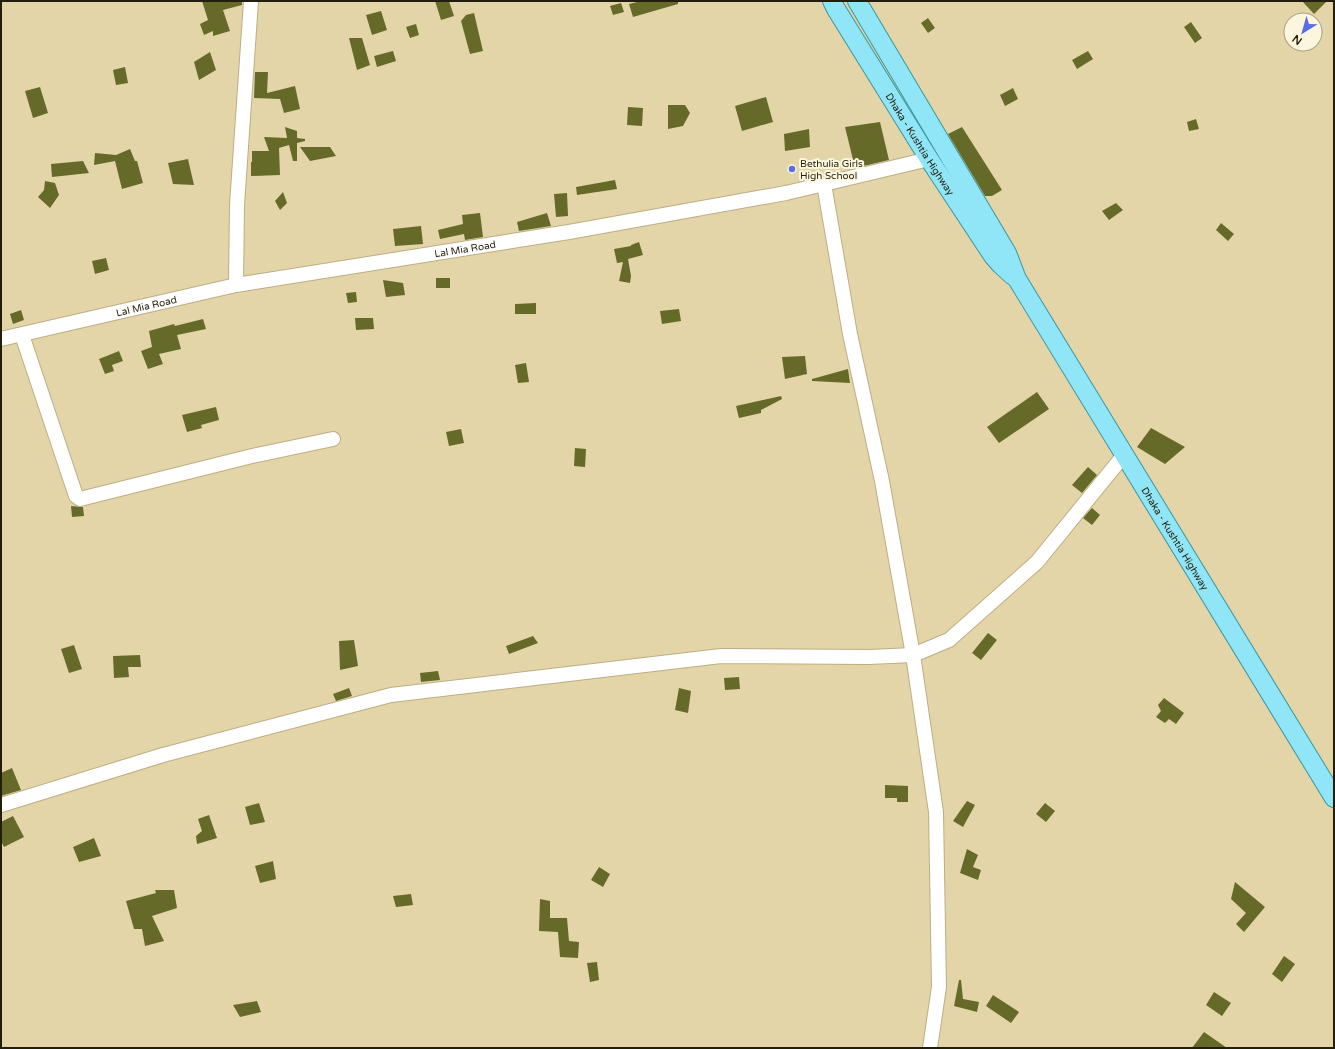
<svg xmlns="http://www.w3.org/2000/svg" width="1335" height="1049" font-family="'Varela Round',sans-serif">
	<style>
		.building { fill: #666a29 }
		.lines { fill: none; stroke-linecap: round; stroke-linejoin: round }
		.minor-casing { stroke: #bcae83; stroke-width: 16 }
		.major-casing { stroke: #3a96a0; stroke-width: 20 }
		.minor { stroke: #fff; stroke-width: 14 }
		.major { stroke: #90e6f6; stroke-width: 18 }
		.poi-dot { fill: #596de4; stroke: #fdf6df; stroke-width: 1.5 }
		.labels { text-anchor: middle; stroke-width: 4; stroke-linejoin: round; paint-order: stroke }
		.street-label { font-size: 10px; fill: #231e0c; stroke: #fdf6df }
		.poi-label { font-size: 10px; fill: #231e0c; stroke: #fdf6df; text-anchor: start }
	</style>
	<rect width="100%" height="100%" fill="#e3d5a8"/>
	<path class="building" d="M202,1h40v4l-19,5 7,21 -17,5v-5l-9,4 -4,-11 8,-4z
		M435,1h14l5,15 -13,4z
		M641,1h37v3l-45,13 -4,-13z
		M1302,1h25l-13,13z
		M621,3l3,9 -11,3 -3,-9z
		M381,11l6,19 -15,5 -6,-20z
		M474,13l9,38 -13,3 -9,-33 5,-6z
		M928,18l7,10 -7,5 -7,-10z
		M1191,22l11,16 -7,5 -11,-16z
		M416,24l3,11 -9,3 -4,-11z
		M349,38h13l8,27 -13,5z
		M393,51l3,10 -19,6 -3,-11z
		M1088,51l5,8 -16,10 -5,-9z
		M210,52l6,18 -17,10 -5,-18z
		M125,67l3,16 -12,2 -3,-15z
		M255,72h13l-1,21 28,-7 5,23 -16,4 -4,-14 -26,-1z
		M40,87l8,26 -15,5 -8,-27z
		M1013,88l5,11 -13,7 -5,-11z
		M766,97l7,25 -31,9 -7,-25z
		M668,105h17l5,8 -7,13 -15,3z
		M628,107l15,1 -1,18 -15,-1z
		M1196,119l3,10 -10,2 -2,-9z
		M880,122l9,38 -34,8 -10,-41z
		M285,127l12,4v7l8,1v2l-8,2v18h-4l-4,-16 -10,3 1,27 -29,1v-14h1v-11h17l-5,-14 23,1z
		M962,127l40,63 -10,6h-7l-37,-62z
		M809,129l1,18 -25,4 -1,-17z
		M300,147h30l6,9 -26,5z
		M130,149l5,12h2l6,22 -21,6 -7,-28 -21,4 1,-12 21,2z
		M188,159l6,26 -21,-1 -5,-21z
		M83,161l6,12 -37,4 -1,-13z
		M615,180l2,9 -40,6 -1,-8z
		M45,181l10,2 4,12 -9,13 -12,-11 6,-7z
		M283,192l4,11 -7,7 -5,-9z
		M567,193l1,23 -12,1 -2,-23z
		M1116,203l7,7 -14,10 -7,-9z
		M480,213l3,24 -18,3 -1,-6 -24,5 -2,-9 25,-6 -1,-9z
		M547,213l4,13 -32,5 -2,-9z
		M1221,223l13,11 -6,7 -12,-11z
		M421,226l2,18 -28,2 -2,-17z
		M639,242l4,13 -15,4 3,17 -1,7 -11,-2 4,-19 -6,1 -3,-14 17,-3v-1z
		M106,258l3,12 -14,4 -3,-13z
		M436,278h14v10h-14z
		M383,280l20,3 2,12 -19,2z
		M356,292l1,10 -9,1 -2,-10z
		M536,303v11h-21v-10z
		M679,309l2,12 -19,3 -2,-13z
		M21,310l3,10 -11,4 -3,-10z
		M355,318h18l1,11 -18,1z
		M203,319l3,10 -29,6 4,14 -22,5 4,10 -15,5 -7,-18 11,-4 -3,-16 25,-7 1,2z
		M119,351l4,10 -11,4 2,6 -9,3 -6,-15z
		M805,356l2,18 -22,5 -3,-22z
		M526,363l3,19 -11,1 -3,-18z
		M848,369l2,14 -38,-2v-2z
		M1037,392l12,17 -50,34 -12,-16z
		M781,396l1,3 -21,11v3l-22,5 -3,-12z
		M216,407l3,13 -18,5 1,3 -15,4 -5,-17z
		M1151,428l34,19 -20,17 -28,-17z
		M461,429l3,14 -15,3 -3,-14z
		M575,448l11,1 -1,18 -11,-1z
		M1088,467l9,8 -15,18 -10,-8z
		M71,506l12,1 1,9 -12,1z
		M1092,508l8,7 -8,10 -9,-7z
		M988,633l9,7 -16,20 -9,-7z
		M533,636l5,7 -29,11 -3,-8z
		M354,640l4,26 -18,4 -1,-29z
		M74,645l8,24 -13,4 -8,-24z
		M140,655l1,12h-13l1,10 -15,1 -1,-22z
		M438,671l2,9 -19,2 -1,-9z
		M739,677l1,12 -15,1 -1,-12z
		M349,688l3,8 -16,5 -3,-7z
		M679,688l12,3 -3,22 -13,-3z
		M1164,698l20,15 -8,11 -7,-5 -4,4 -9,-6 5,-6 -3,-6z
		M12,768l9,22 -20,6v-23z
		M885,785l23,1v16h-11v-4h-12z
		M967,801l8,4 -12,22 -10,-6z
		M259,803l6,19 -15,3 -5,-18z
		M1045,803l10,8 -9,11 -10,-8z
		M209,815l8,23 -20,6 -1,-8 6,-5 -4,-12z
		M13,816l11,21 -20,10 -3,-6v-19z
		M94,838l7,18 -22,6 -6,-15z
		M967,849l11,6 -5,12 8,3 -3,10 -18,-7z
		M273,861l3,18 -16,4 -5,-17z
		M599,867l11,7 -7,13 -12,-7z
		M1235,882l30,25 -21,25 -8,-8 10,-11 -15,-14z
		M155,890h19l3,18 -25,8 12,25 -19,5 -3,-17h-8l-8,-28 30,-8z
		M411,894l2,11 -17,2 -3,-11z
		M540,899l10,2v17h17l2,23 10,1 -1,16 -18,-1 -2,-25 -19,-1z
		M1284,956l11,8 -13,18 -10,-8z
		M597,962l2,18 -9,2 -3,-19z
		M959,980h2l2,19 16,3 -2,10 -23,-6z
		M1214,992l17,11 -9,13 -16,-11z
		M993,995l26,17 -8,11 -25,-17z
		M257,1001l4,11 -21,5 -7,-12z
		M1204,1032l23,16h-35z"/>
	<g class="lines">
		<g class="minor-casing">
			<g id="minor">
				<path d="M824,184l26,150 32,147 31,174 23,157 3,175 -9,61"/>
				<path d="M236,285l1,-80 14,-204"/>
				<path d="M22,335l54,161 4,3 172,-43 81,-17"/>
				<path id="s1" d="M1,339l235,-54 333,-53 217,-39 143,-34"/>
				<path d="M1,805l162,-50 228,-60 330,-39 148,1 44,-2 36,-15 88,-78 87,-107"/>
			</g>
		</g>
		<g class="major-casing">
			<g id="major">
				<path id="s2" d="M832,1l4,8 93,150 64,97 8,9 12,11"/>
				<path id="s3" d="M857,1l150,252 10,26 317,519"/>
			</g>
		</g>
		<use href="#minor" class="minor"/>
		<use href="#major" class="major"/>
	</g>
	<circle class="poi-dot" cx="792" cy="169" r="4"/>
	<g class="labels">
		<g class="street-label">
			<text dy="4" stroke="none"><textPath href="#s2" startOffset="168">Dhaka - Kushtia Highway</textPath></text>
			<text dy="4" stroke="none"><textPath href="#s1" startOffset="473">Lal Mia Road</textPath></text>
			<text dy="4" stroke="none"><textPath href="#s1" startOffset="149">Lal Mia Road</textPath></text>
			<text dy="4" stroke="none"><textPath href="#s3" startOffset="625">Dhaka - Kushtia Highway</textPath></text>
		</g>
		<g class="poi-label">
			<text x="800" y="167">Bethulia Girls<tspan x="800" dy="12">High School</tspan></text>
		</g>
	</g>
	<rect width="1335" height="1049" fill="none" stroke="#231e0c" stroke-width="4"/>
	<g transform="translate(1303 32) rotate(217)"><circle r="19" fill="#fdf6df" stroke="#a6a08b"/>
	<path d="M0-3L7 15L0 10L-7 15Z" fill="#596de4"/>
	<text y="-6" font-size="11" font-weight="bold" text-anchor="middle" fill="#231e0c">N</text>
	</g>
</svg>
